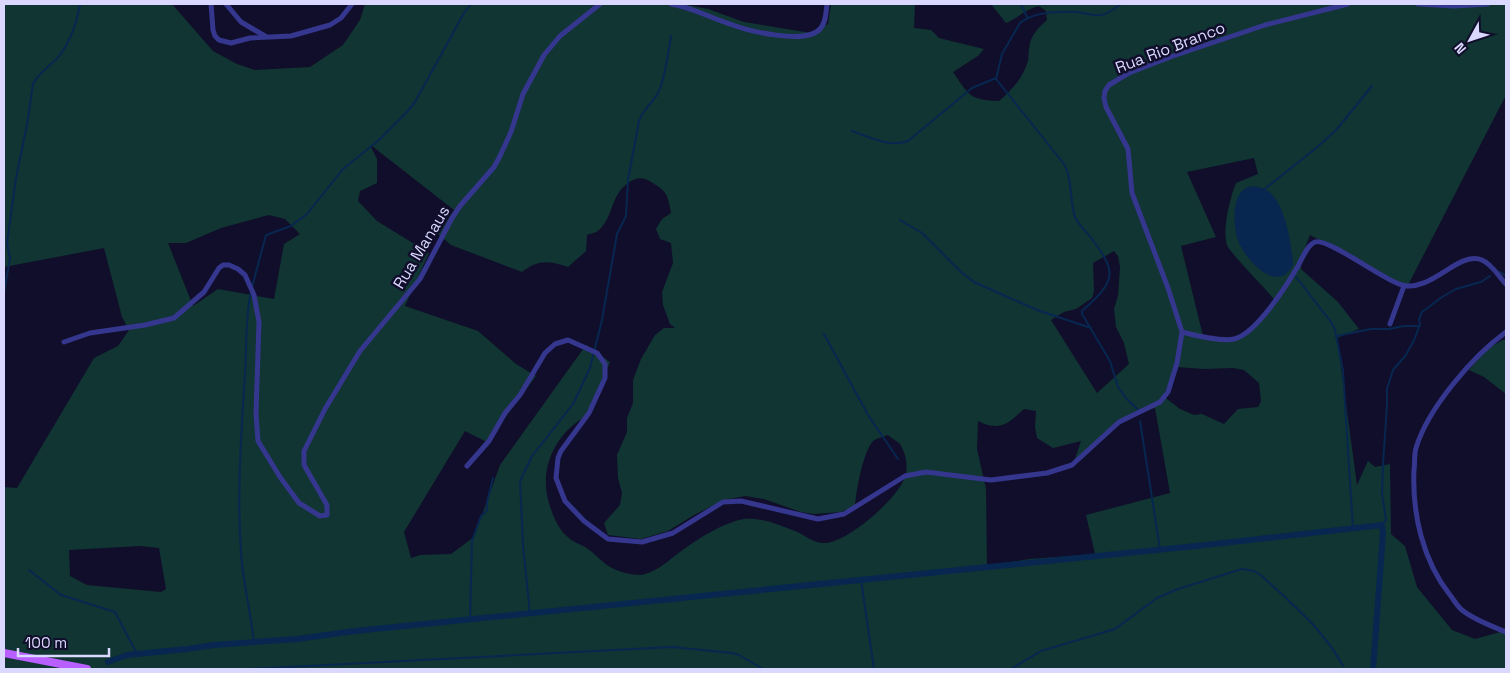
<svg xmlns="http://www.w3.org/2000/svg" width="1510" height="673" font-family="'Space Grotesk',sans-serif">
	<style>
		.green { fill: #103532; fill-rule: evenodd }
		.water { fill: #072750 }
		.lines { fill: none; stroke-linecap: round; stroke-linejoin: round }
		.stream { stroke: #072750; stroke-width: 2 }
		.canal { stroke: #072750; stroke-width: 6 }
		.minor { stroke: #35378e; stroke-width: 5 }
		.primary { stroke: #b95fff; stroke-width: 8 }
		.labels { text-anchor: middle; stroke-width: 5; stroke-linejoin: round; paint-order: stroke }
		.street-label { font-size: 16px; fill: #dad8ff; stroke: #110e2b }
	</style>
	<rect width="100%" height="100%" fill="#110e2b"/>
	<path class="green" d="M4,4h168l41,47 24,13 18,6 55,-3 33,-22 17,-25 5,-16h317l26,5 36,13 67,11 17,-9 3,-20h84l-1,24 17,2 8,8 45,11 -6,7 -25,16c16,23 16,28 46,29 13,-11 24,-23 29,-40 1,-4 0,-8 1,-12 1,-13 9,-21 18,-29l-1,-9 -7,-5c-13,3 -21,12 -33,17l-15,-19h515v91l-99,192 -97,-52 -8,21 -1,13 37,33 21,27 -22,9 20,147 11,-24 7,6 15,-3 1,70 14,12 12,41 35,43 23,9 25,-7 6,2v35h-1502v-182l13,1 77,-130 24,-12 11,-16 -7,-13 -18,-69 -100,19zM372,146l82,64 -16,24 13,11 71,27c17,-13 27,-11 46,-5l18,-16 1,-16c5,-2 10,-2 14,-7 14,-15 9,-36 32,-48 6,-3 13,-2 18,2 16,9 17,13 20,31l-9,6 -6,10 4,10 11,4 2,20 -11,29 1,13 7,19 5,4h-11l-9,7 -14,24 -8,21v23l-6,15v14l-10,23 1,23 4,15 -2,12 -16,18 4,12 33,4 27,-8 26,-16 30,-15 21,-4 19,3 37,13 13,2 27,-2 14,-6c1,-15 8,-54 18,-65 4,-3 10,-4 15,-6 3,3 9,6 12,9 5,8 8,20 6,29 -3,22 -58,69 -80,70 -12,1 -21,-8 -31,-12 -15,-6 -34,-14 -51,-12 -20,3 -48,21 -64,33 -11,8 -21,18 -35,22 -8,3 -25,-2 -33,-6 -10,-5 -17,-15 -27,-21 -5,-3 -12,-5 -16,-9 -13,-9 -22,-36 -23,-51 -2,-31 16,-59 44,-73l20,-52 -24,-17 -86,120 -26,72 -23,17 -31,1 -9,3 -7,-26 61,-101 22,11 49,-66 -20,-12 -38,-33 -73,-25 24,-53 -52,-32 -19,-20 2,-10 17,-8v-24l-6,-12zM1254,158l4,16 -22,9c-6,15 -14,46 -9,62 3,8 38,43 46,53l3,6 -22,22 -18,13 -33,-3 -22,-90 35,-9 -29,-65zM269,215l16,4 15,15 -16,10 -10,55 -56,-10 -25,17 -25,-63h18l35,-15zM1114,251l4,5 2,11 -2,29 -4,13 2,18 8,16 5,21 -32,29 -46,-73 13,-8 12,-3 16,-11 2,-7 -1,-28zM1177,367l27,2 29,-1 11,2 15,13 2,18 -3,6 -20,2 -14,15 -22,-10 -8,1 -14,-6 -17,-13zM1155,408l15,85 -84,22 9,39 -66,5 -42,7 -1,-77 -9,-40 1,-28c22,11 30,3 46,-12l12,2 -1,16 2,11 16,10 28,-7 -7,21 44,-42zM140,546l19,2 7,41 -5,3 -74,-7 -17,-9 -1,-26z
		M1503,340h3v54l-22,-17 -15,-7 19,-22z"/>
	<path class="water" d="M1253,186c6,1 11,2 15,5 17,12 24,54 25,74 -15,29 -44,-2 -53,-20 -7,-14 -9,-44 3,-55 3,-3 6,-3 10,-4z"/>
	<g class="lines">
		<path class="stream" d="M1021,4l6,13
			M1121,4c-6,4 -13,11 -21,11 -7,1 -16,-2 -23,-3 -18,-1 -43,-1 -57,11l-18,31 -6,25 68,85c9,15 5,36 11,53 3,6 9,13 14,18 28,37 29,44 -7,76v3l28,47 8,26 8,11 12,12
			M852,131c18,6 38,17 56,10l64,-53 24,-10
			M1262,191l53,-42 21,-19 36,-44
			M900,220l22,13 38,38 14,11 63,28 54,18
			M1499,272h1l6,4
			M1296,277l35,45 4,8 8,41 10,158
			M252,287l14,-52 25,-9 16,-12 36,-45 36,-29 27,-27 9,-11 49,-89 7,-9
			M251,291c-6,28 -4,56 -6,83 -4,60 -8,119 -4,179 2,30 10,60 13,90
			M4,293l6,-35 -3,-15 9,-65 11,-53 6,-41c6,-12 19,-19 27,-29 11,-15 17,-34 20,-51
			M824,334l44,81 30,44
			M1336,336l35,-7h18l15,-3h16
			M1140,421l20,128
			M1382,525l4,-5 -4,-26 1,-30 4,-59v-16l6,-19 13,-15 9,-17 5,-14 -1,-5 3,-7 20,-15 14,-8 25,-7 9,-6
			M29,570l32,25 54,17 22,42
			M861,580l13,89
			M530,614l-7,-69 -3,-64 12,-25 41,-52 17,-36 12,-48 15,-86 9,-18 2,-36 11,-59c4,-12 15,-19 20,-30 7,-17 9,-37 12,-55
			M470,620l2,-79 9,-25 6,-6v-8l6,-24
			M248,669l424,-22 60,6 7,2 24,14
			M1011,669l30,-18 74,-22 42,-31 21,-9 64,-20 12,2 8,5c31,29 61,53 81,90"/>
		<path class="canal" d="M108,662l19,-7 60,-6 27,-4 83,-6 58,-8 841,-85 186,-21 1,9 -10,135"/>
		<path class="minor" d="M211,4l2,26 2,6 4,4 12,3 19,-5 41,-2 39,-11 11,-7 11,-14
			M226,4l15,18 24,14
			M671,4c21,3 39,14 59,20 18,7 76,21 90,5 6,-6 6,-17 7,-25
			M1418,4l36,2 34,-2
			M1390,324l14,-38
			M1182,332c11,3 41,10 52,7 22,-5 53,-54 64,-73 4,-7 9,-21 17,-24 12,-5 70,39 87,43 29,8 57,-35 80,-25 10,4 17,17 24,24
			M1506,332c-33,24 -78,76 -90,116 -2,6 -1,15 -2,22 -2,44 9,91 36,125 4,5 7,11 12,15 12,10 30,16 44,22
			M64,342l26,-9 55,-8 29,-7 30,-26 15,-24 4,-3h6l9,4 7,6 9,20 5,27 -3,92 2,27 22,36 19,26 21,13 7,-1v-10l-23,-40v-14l21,-42 35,-58 60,-72 32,-61 8,-12 34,-39 5,-9 12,-26 12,-38 21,-39 16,-19 40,-32
			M467,466l22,-25 16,-28 15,-18 25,-42 10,-9 13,-4 29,13 8,11v14l-16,35 -28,38 -3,7 -2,20 9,23 19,20 24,18 34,3 31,-9 50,-31 18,-1 77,18 26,-5 61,-38 21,-4 65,8 56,-7 25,-8 47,-43 41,-20 8,-10 9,-29 5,-31 -14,-44 -36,-95 -4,-44 -22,-42 -2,-9 1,-7 4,-6 20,-12 44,-17 92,-31 83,-21"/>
		<path class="primary" d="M4,653l83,16"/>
	</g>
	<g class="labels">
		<g class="street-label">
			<text transform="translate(1170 47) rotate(-21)" y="6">Rua Rio Branco</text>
			<text transform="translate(421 247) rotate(-59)" y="6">Rua Manaus</text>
		</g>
	</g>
	<rect width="1510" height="673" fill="none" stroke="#dad8ff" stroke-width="10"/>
	<g transform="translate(1470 40) rotate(230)" stroke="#110e2b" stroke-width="4" paint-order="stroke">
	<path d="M0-4L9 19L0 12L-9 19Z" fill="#dad8ff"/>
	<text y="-8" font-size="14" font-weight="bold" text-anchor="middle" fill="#dad8ff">N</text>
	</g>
	<path d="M18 648v8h91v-8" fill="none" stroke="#dad8ff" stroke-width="2.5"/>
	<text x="25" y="648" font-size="15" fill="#dad8ff" stroke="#110e2b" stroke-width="4" paint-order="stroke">100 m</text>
</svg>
